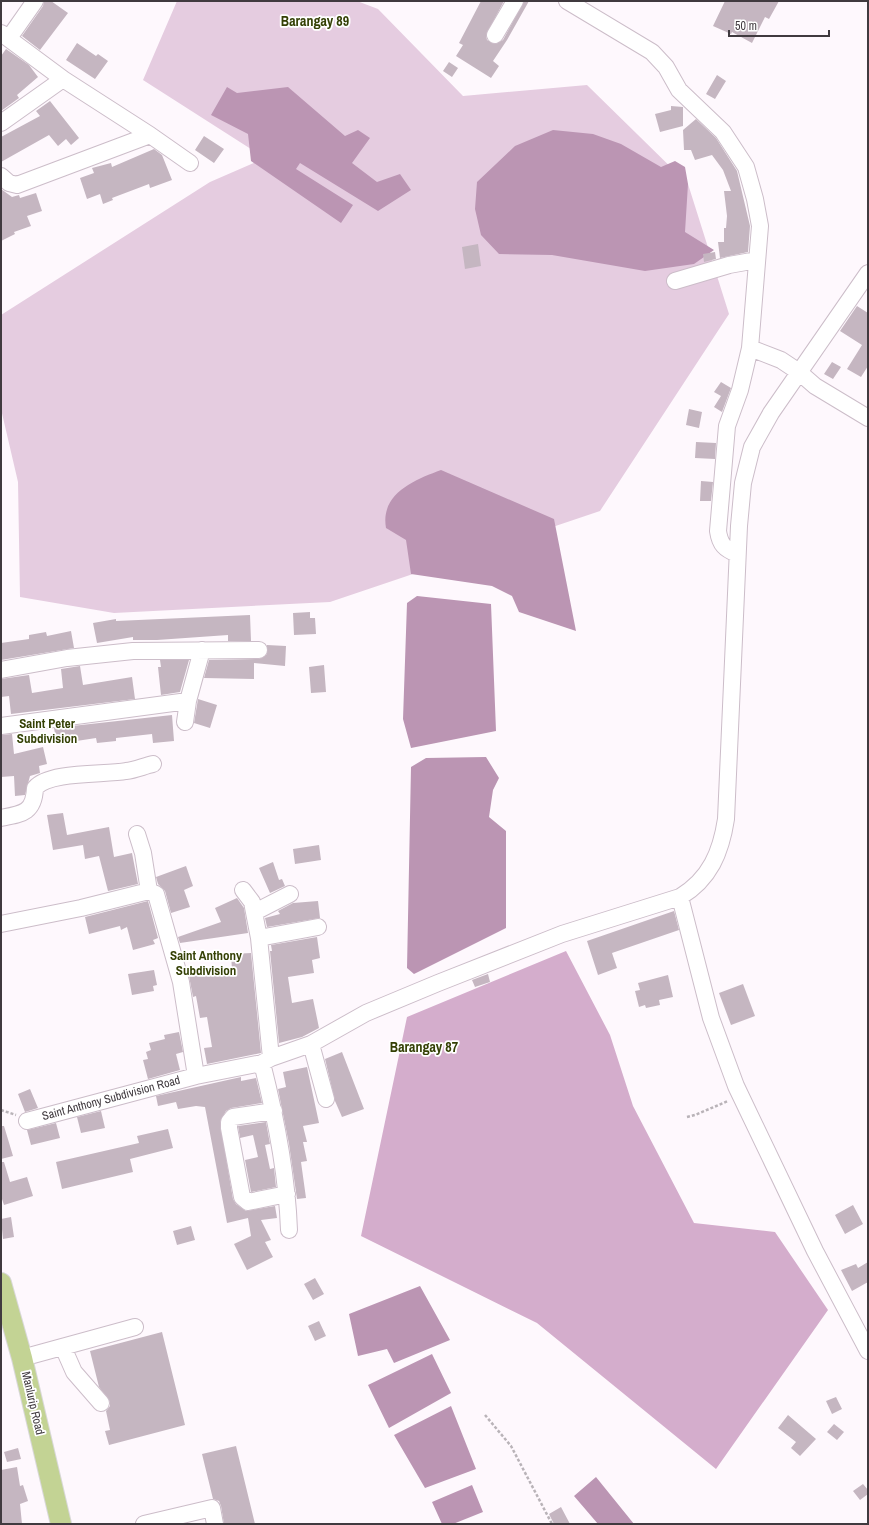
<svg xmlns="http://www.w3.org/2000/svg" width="869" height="1525" font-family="'Archivo Narrow',sans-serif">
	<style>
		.green { fill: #e5cce0 }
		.forest { fill: #d4adcc }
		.water { fill: #bb95b3 }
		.building { fill: #c5b6c1 }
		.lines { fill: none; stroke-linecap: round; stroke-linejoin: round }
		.minor-casing { stroke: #ccbdc9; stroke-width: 18 }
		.major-casing { stroke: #d9d8d9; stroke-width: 22 }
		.path { stroke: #b9b3b8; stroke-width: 2.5; stroke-dasharray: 3 2; stroke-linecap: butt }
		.minor { stroke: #fff; stroke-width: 16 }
		.major { stroke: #c3d394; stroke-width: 20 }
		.labels { text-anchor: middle; stroke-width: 3.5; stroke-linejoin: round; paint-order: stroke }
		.street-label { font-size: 12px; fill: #403a3f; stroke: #fff }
		.neighbourhood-label { font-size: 13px; font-weight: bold; fill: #344005; stroke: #fff }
		.quarter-label { font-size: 14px; font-weight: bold; fill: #344005; stroke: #fff }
	</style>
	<rect width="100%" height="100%" fill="#fef8fd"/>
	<path class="green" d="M177,1h180l21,8 85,87 124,-11 101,99 41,130 -129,197 -270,91 -216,11 -94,-16 -2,-115 -17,-73v-94l209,-133 55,-24 -122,-78z"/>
	<path class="forest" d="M566,951l44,84 23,71 61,117 81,9 53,78 -112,159 -179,-146 -176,-87 46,-219z"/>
	<path class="water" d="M227,87l10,6 51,-6 57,49 13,-6 12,8 -18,25 25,19 23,-8 11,16 -33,21 -78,-48 -4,6 57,36 -12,18 -90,-62 -3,-27 -37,-19z
		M553,130l40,4 28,10 40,23 14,-6 10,6 3,17 -3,48 29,18 -20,14 -49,7 -93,-16 -53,-1 -18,-19 -6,-26 2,-27 38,-36z
		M441,470l113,49 22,112 -57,-19 -7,-16 -20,-10 -81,-12 -5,-34 -20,-12c-6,-34 28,-48 55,-58z
		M417,596l74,8 5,127 -85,17 -8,-29 4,-116z
		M486,757l13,21 -6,12 -4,27 17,14v97l-92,46 -7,-6 4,-201 15,-9z
		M420,1286l30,54 -56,23 -7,-14 -29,7 -9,-42z
		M432,1354l19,39 -62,35 -21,-43z
		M451,1406l25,63 -51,19 -31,-53z
		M596,1477l38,47h-36l-24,-28z
		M472,1485l11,27 -30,12h-11l-10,-22z"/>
	<path class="building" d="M44,1h7l17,12 -28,37 -18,-14 21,-30z
		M481,1h23l-18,34 1,5 8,4 8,-4 21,-39h5l-22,39 -14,21 6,5 -8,12 -35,-22 7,-11 -4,-2z
		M725,1h54l-10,18 -4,-2 -13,26 -20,-11 -1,2 -18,-8z
		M77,43l19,13 2,-2 10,7 -13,18 -29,-19z
		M6,49l23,16 9,12 -21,18 2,3 -18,13v-55z
		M449,62l9,6 -6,9 -9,-6z
		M717,75l9,6 -11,18 -9,-5z
		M50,101l29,37 -8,7 -5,-6 -8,7 -9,-11 -48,27v-25l39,-21 -4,-5z
		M671,106l12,1v19l-23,6 -5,-18 16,-4z
		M696,119l20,19 21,33 13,55 -2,26 -28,6 -2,-16h6v-14h2l1,-12 -3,-25h7l-8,-21 -11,-15 -17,5 -4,-10h-7l-1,-20z
		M204,136l20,13 -10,14 -19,-13z
		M154,149l8,6 10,25 -22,8 -1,-4 -37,14 1,2 -10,4 -3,-10 -13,5 -7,-21 14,-5 -2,-5 19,-5 1,4z
		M1,189l11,8 7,-2 1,3 16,-5 6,18 -15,5 4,10 -17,6 1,2 -14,7z
		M478,244l3,22 -16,3 -3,-22z
		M715,252l1,7 -12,3 -1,-8z
		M857,306l11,7v53l-7,11 -14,-8 15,-24 -22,-14z
		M832,362l9,5 -8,12 -9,-5z
		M721,382l10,6 -9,24 -8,-5 7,-11 -7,-4z
		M689,409l13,3 -3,16 -13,-3z
		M696,442l20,1 -1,16 -20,-1z
		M701,481l12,1 -2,19h-11z
		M310,612v6h5l1,16 -22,1 -1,-22z
		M250,615l1,26h-23v-6l-71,5h-24v-3l-36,6 -4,-20 23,-4v2z
		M71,631l3,17 -73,12v-17l28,-4v-4l17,-3 1,4z
		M267,645l19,1 -1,20 -31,-3v16l-50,-1 5,-18 50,-1 8,-5z
		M160,660h29l-9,32 -19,3 -3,-28h3z
		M324,665l2,27 -15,1 -2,-26z
		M80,666l3,19 49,-8 3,22 -124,15 -2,-18 -8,1v-18l28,-4 3,18 31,-5 -2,-19z
		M198,699l19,6 -7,23 -16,-5z
		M172,715l2,26 -21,2 -1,-9 -36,4v3l-19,2 -1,-5 -39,6 -3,-16z
		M12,734l2,20 29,-7 4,17 -8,2 1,7 -10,3 -5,19 -10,1 -1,-20 -13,1v-42z
		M63,813l4,22 42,-8 5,30 18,-4 6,31 -30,7 -9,-35 -14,3 -2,-14 -30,5 -6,-35z
		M319,845l2,15 -26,4 -2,-15z
		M273,862l6,18 3,-1 3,7 -15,7 -11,-25z
		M186,866l7,20 -9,4 6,17 -19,6 -6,-22 -7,-7 -2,-7z
		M237,898l7,10 4,25 -68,10 -2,-6 43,-15 -6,-14z
		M148,901l10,37 -5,2 2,4 -22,6 -6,-23 -6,3 -1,-4 -31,8 -4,-17z
		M318,901l2,17 -53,9 -2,-9 15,-4 -2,-3 15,-8z
		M674,911l5,19 -67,23 5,15 -19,7 -11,-34z
		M317,937l3,21 -8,2 2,13 -26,4 4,26 21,-4 6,29 -17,9 -23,6 -9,-92h2l-1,-6z
		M251,953l10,100 -54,11 -3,-16 8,-1 -5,-30 -7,1 -4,-22 -3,1 -4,-21 43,-6 -1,-16z
		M154,970l3,15 -4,1 1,5 -22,4 -4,-21z
		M488,974l2,8 -15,5 -3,-7z
		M668,975l5,22 -14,3 1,5 -14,3 -1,-3 -6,2 -4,-16 5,-1 -2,-7z
		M743,984l12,32 -24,9 -12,-32z
		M179,1032l4,20 -7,2 4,16 -32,9 -5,-19 5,-1 -2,-7 5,-2 -2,-7 16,-4 -1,-4z
		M342,1052l22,57 -22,8 -7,-16 -10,-42z
		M307,1067l12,56 -16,3 4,16h-4l4,19 -6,1 5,36 -9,1 -8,-55 -11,-55 8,-2 -3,-15z
		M241,1077v4l15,-3 6,25 -31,5 -5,3 -6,11 13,77 3,5 10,7 29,-5 2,12 -16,2 10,20 -6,2 8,15 -26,13 -13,-26 17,-8 -3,-18 -21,5 -22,-116 -9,-1 -18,3 -2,-7 -18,4 -2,-10z
		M30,1089l8,19 -13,4 -7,-18z
		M101,1111l4,17 -24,5 -4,-16z
		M266,1122l4,22 -5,1 5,24 4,-1 2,19 -25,5 -6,-32 13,-3 -5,-22 -13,3 -2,-12z
		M56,1123l4,15 -29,7 -4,-15z
		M1,1126h3l9,30 -12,3z
		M168,1129l5,19 -43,11 3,13 -71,17 -6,-27 83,-19 -2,-7z
		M1,1162h3l6,20 17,-5 6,19 -29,9 -3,-9z
		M853,1205l10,19 -18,10 -10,-19z
		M11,1217l3,20 -11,2 -2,-20z
		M191,1226l4,14 -18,5 -4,-14z
		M868,1262v20l-16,9 -11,-21 15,-6 2,4z
		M315,1278l9,16 -11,6 -9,-16z
		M319,1321l7,15 -11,5 -7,-15z
		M162,1332l23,93 -76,20 -4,-14 5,-1 -4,-19 4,-5v-4l-11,-15 -9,-36z
		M836,1397l6,12 -10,5 -6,-13z
		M788,1415l28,24 -16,17 -9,-8 5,-6 -18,-14z
		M834,1424l10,8 -7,8 -10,-8z
		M236,1446l19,78h-31l-3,-18 -2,-5 -6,-2 -11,-45z
		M18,1448l3,11 -14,3 -3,-10z
		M17,1467l3,19 3,-1 5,16 -8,3 2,20h-21v-54z
		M863,1484l5,6v4l-8,6 -7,-9z
		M561,1507l9,17h-16l-5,-10z"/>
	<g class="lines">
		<g class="minor-casing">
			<path id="minor" d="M567,1l85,51 14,15 13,23 44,42 23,35 9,32 5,27 -10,122 -10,42 -13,36 -9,105c2,14 7,18 19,23
				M1,33l62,46 -62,44
				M495,35l20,-34
				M9,38l26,-37
				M63,79l87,56 40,28
				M1,176l8,7 8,2 133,-50
				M675,281l54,-16 28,-5
				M750,348l31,12 18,12 16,14 53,32
				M1,670l66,-12 66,-7 126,-1
				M185,722l3,-21
				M1,726l187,-25 14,-51
				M1,818c21,-4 33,-5 34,-30 14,-17 70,-13 91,-17 9,-1 18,-5 27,-7
				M137,834l6,19 6,38
				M243,890l9,12 7,36
				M680,897l31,121 25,68 79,165 53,100
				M255,912l35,-18
				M1,924l80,-16 68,-17 7,3 25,88 15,94
				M311,1044l15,55
				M271,1058l-12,-120 59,-11
				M262,1063c14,55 25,110 27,167
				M274,1111l-41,6 -4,5v6l13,69 6,5 39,-8
				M27,1121l169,-45 66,-13 9,-5 40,-14 55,-31 72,-30 124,-49 118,-37c30,-18 41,-45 46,-78l13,-293 4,-43 9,-36 19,-34 97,-140
				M63,1347l11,25 27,31
				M22,1358l113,-31
				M144,1524l68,-16 3,16"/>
		</g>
		<g class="major-casing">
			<path id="major" d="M1,1283l21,75 39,166"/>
		</g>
		<path class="path" d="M1,1110l15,5
			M687,1117l8,-2 33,-14
			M485,1415l26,31 41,78"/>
		<use href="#minor" class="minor"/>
		<use href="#major" class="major"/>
	</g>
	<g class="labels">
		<g class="street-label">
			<text transform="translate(111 1098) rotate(-15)" y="4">Saint Anthony Subdivision Road</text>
			<text transform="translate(33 1403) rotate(77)" y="4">Manlurip Road</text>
		</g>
		<g class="neighbourhood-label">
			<text x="47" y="728">Saint Peter<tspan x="47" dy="15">Subdivision</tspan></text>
			<text x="206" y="960">Saint Anthony<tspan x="206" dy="15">Subdivision</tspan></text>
		</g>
		<g class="quarter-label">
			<text x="315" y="26">Barangay 89</text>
			<text x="424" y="1052">Barangay 87</text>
		</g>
	</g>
	<rect width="869" height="1525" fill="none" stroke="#403a3f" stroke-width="4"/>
	<path d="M729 30v6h100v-6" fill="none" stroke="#403a3f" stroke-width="2"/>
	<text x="735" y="30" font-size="12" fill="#403a3f" stroke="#ffffff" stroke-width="3" paint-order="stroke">50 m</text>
</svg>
